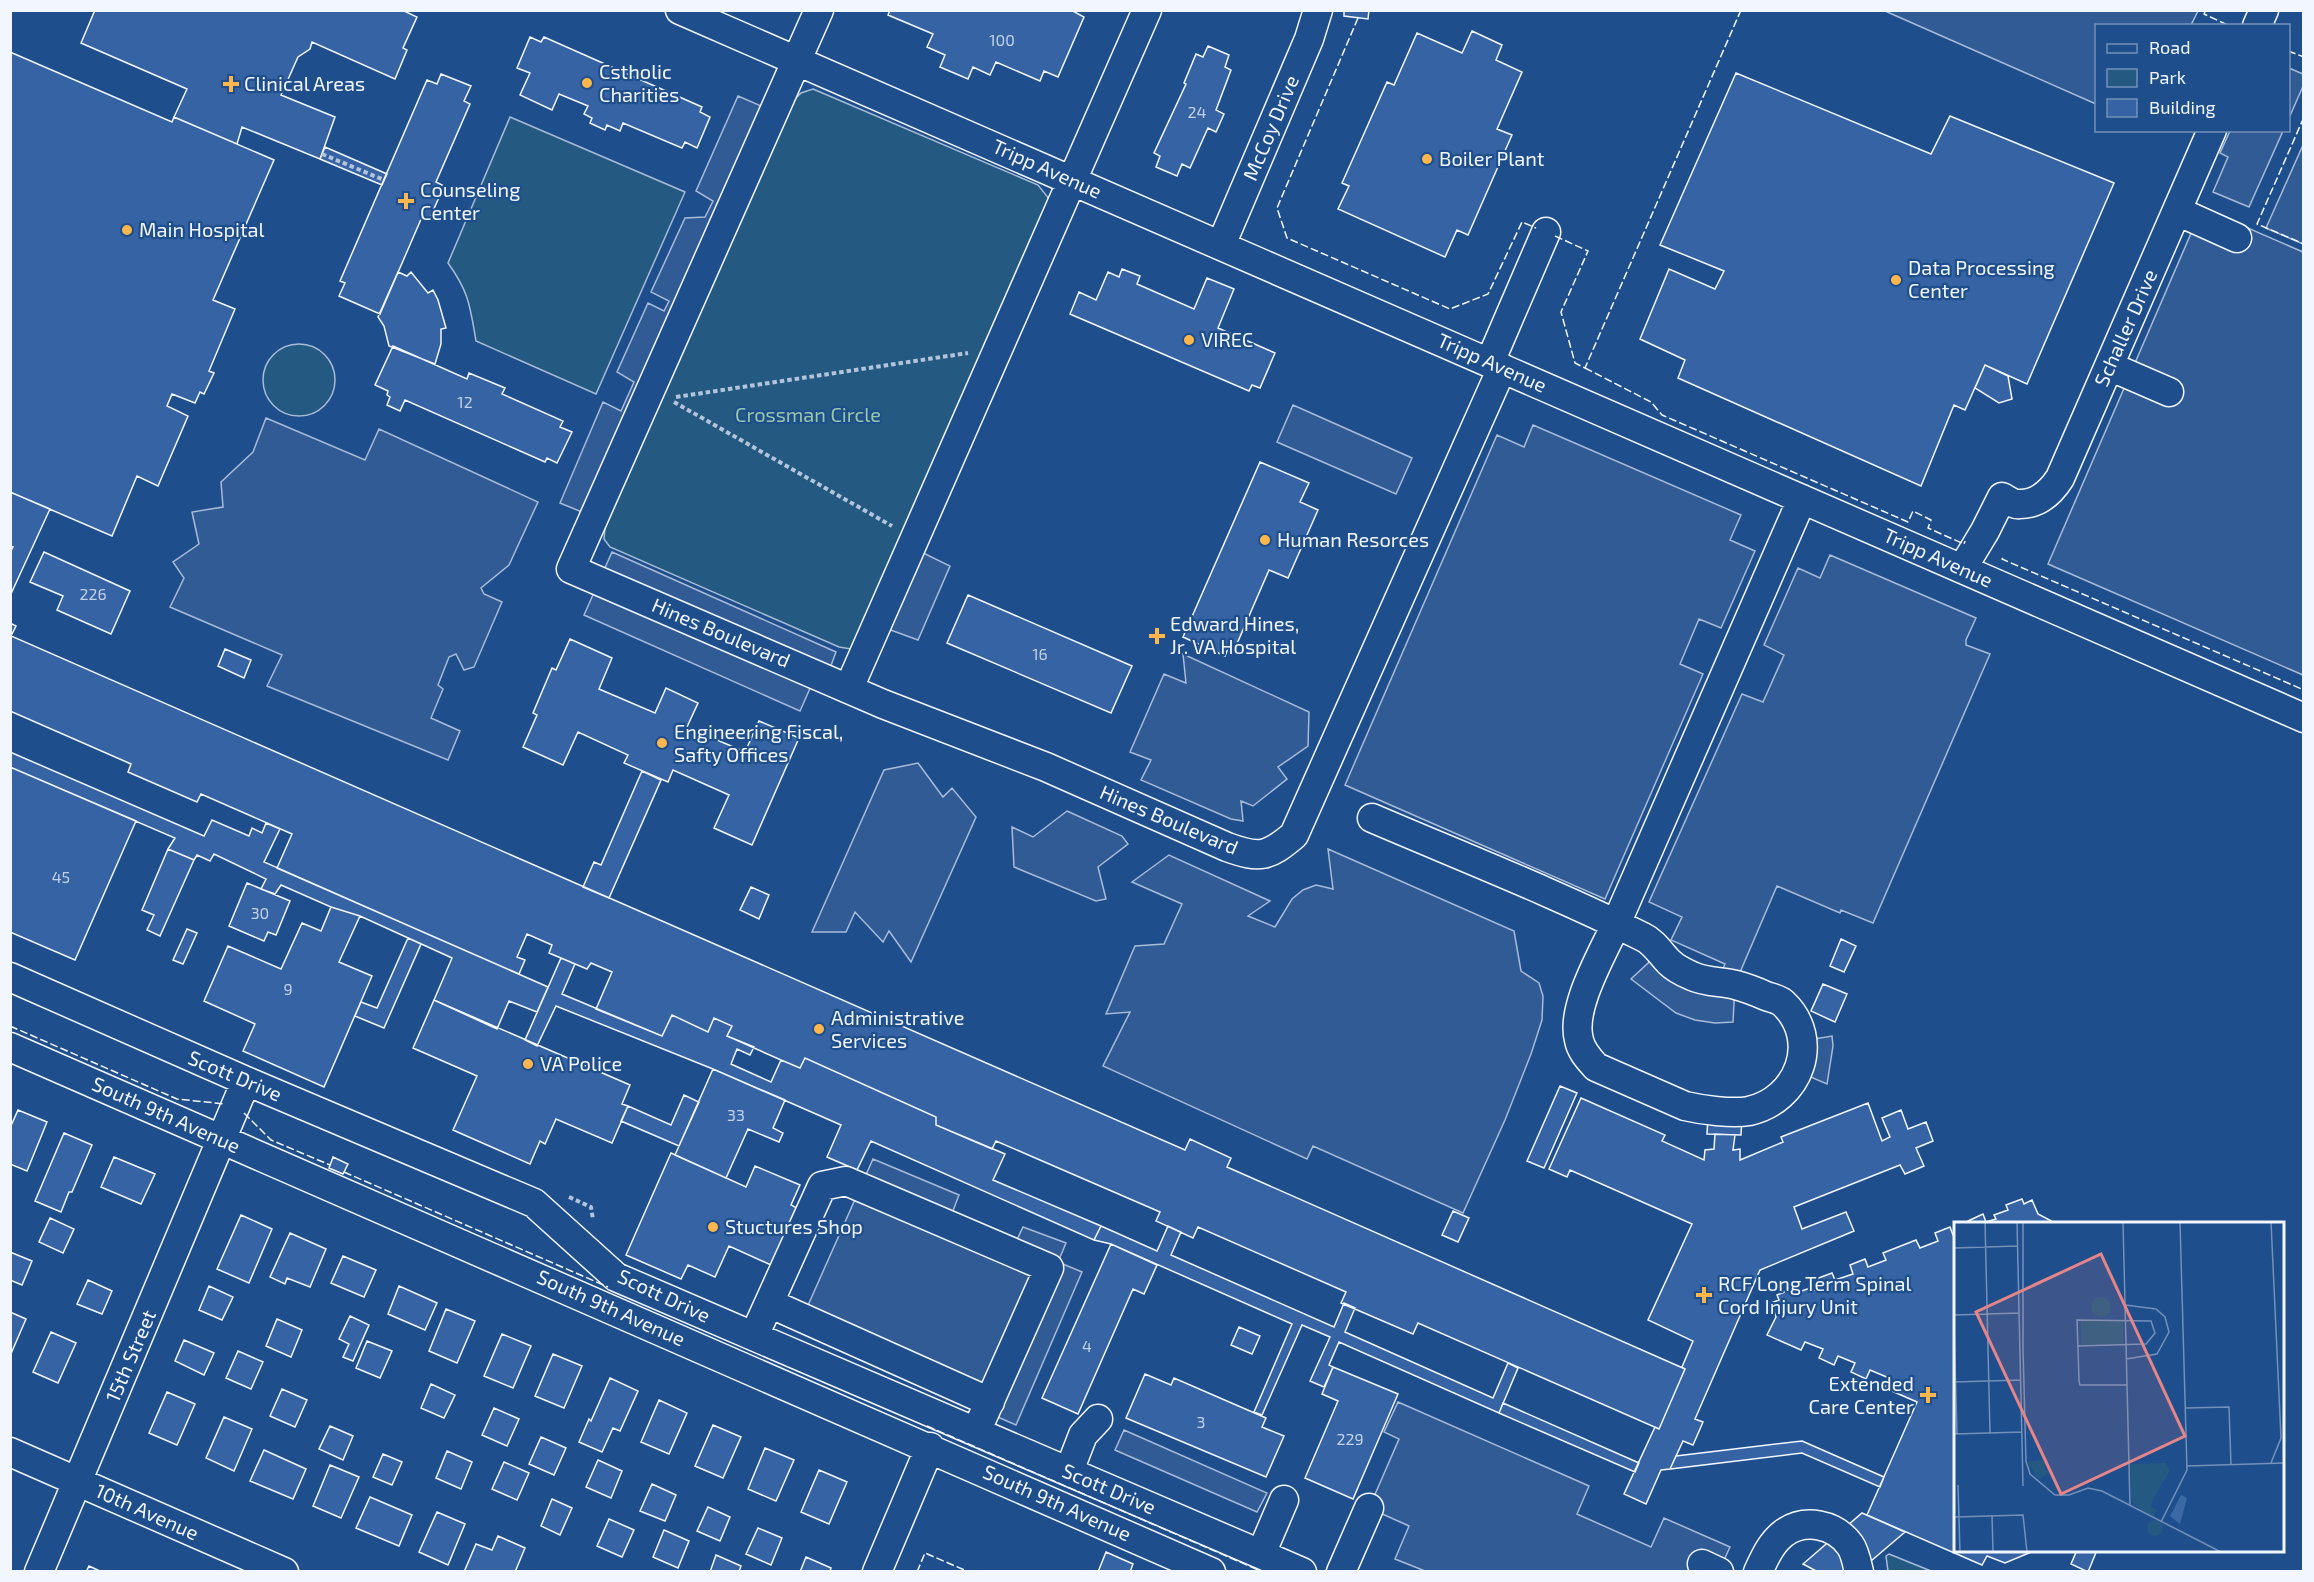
<svg xmlns="http://www.w3.org/2000/svg" width="2314" height="1582" font-family="'Exo 2',sans-serif">
	<style>
		.green { fill: #245a82; stroke: #a8bbd7; stroke-width: 1.5 }
		.parking { fill: #305b95; stroke: #a8bbd7; stroke-width: 1.5 }
		.building { fill: #3563a3; stroke: #f2f6ff; stroke-width: 1.5 }
		.lines { fill: none; stroke-linecap: round; stroke-linejoin: round }
		.minor-casing { stroke: #f2f6ff; stroke-width: 31 }
		.path { stroke: #b3c4dc; stroke-width: 4; stroke-dasharray: 4.5 3; stroke-linecap: butt }
		.minor { stroke: #1f4e8c; stroke-width: 28 }
		.fence { stroke: #f2f6ff; stroke-width: 1.5; stroke-dasharray: 8 3; stroke-linecap: butt }
		.poi-dot { fill: #ffb74d; stroke: #1f4e8c; stroke-width: 2 }
		.labels { text-anchor: middle; stroke-width: 4.5; stroke-linejoin: round; paint-order: stroke }
		.number-label { font-size: 16px; fill: #c3d1e8 }
		.poi-label { font-size: 20px; fill: #f2f6ff; stroke: #1f4e8c; text-anchor: start }
		.street-label { font-size: 20px; fill: #f2f6ff; stroke: #1f4e8c }
		.park-label { font-size: 20px; fill: #97c8a6; stroke: #1f4e8c }
		.inset-road { fill: none; stroke: #7391ba; stroke-width: 1.5 }
		.view { fill: #e38589; fill-opacity: 0.15; stroke: #e38589; stroke-width: 3 }
		.inset-edge { fill: none; stroke: #f2f6ff; stroke-width: 3 }
	</style>
	<rect width="100%" height="100%" fill="#1f4e8c"/>
	<path class="green" d="M813,89l225,96 12,15 -199,449 -12,-2 -229,-100 -6,-8 1,-11 187,-426 9,-9z
		M510,117l175,75 -89,202 -120,-53c-6,-35 -7,-49 -28,-78z
		M263 380a36 36 0 1 1 72 0a36 36 0 1 1-72 0Z
		M1889,1554l42,17h-43l-2,-15z"/>
	<path class="parking" d="M1885,11h313l-7,14 -95,1v78z
		M2289,68l14,6 1,10 -15,34z
		M738,96l37,16 -181,405 -34,-14 43,-101 18,9 13,-29 -17,-10 31,-69 16,8 5,-10 -18,-9 34,-74 20,-1 8,-16 -17,-10z
		M2230,131h53l-34,76 -36,-15 15,-35 -8,-4z
		M2303,145l1,99h-1l-37,-16z
		M2202,208l101,44v423l-255,-111z
		M1293,405l119,53 -16,36 -119,-52z
		M266,418l99,42 14,-31 159,73 -29,63 -28,23 3,6 18,8 -28,65 -10,3 -8,-16 -7,3 -11,28 5,4 -12,29 29,13 -12,29 -181,-74 15,-31 -112,-48 14,-29 -11,-16 26,-18 -7,-32 31,-5 -2,-25 32,-30z
		M1533,425l208,90 -11,25 25,11 -34,77 -22,-9 -19,45 23,10 -98,225 -260,-114 152,-350 27,12z
		M911,547l39,19 -32,74 -41,-15z
		M612,552l224,100 -10,27 -10,-4 -16,36 -216,-96z
		M1830,555l146,63 -10,22v5l24,9 -117,269 -32,-13 -1,3 -63,-27 -42,98 -2,38 -18,1 -20,-3 -19,-7 -45,-34 29,-27 57,31 8,-19 -54,-24 11,-23 -33,-15 93,-208 21,8 21,-47 -20,-10 34,-77 22,10z
		M1183,654l126,58 -1,34 -30,21 9,12 -34,27 -12,-5 2,20 -12,-2 -90,-39 10,-20 -21,-8 34,-78 22,9z
		M918,763l25,34 9,-9 24,29 -65,145 -22,-31 -6,11 -28,-30 -9,20h-34l72,-162z
		M1067,811l55,25 6,8 -30,23 8,32 -10,2 -82,-34 -2,-40 21,10z
		M1328,849l186,82 7,40 18,12 4,13 -1,24 -11,34 -26,66 -42,93 -150,-67 -6,13 -204,-93 27,-54 -24,2 29,-68 29,-2 18,-40 -50,-22 37,-27 101,46 -22,15 27,11 17,-28 11,-9 13,-5 17,4z
		M1832,1036l1,10 -6,38 -28,-12 3,-31z
		M873,1159l86,36 -8,21 64,28 8,-17 43,16 -8,19 24,10 -66,153 -219,-95z
		M1398,1402l191,84 -12,28 74,33 13,-29 66,29 -11,24h-294l-30,-12 14,-33 -40,-18 30,-69 -15,-7z
		M1124,1430l143,63 -10,19 -142,-62z"/>
	<path class="building" d="M95,10h307l15,7 -14,31 4,2 -12,29 -83,-37 -2,7 -12,8 -17,38 54,22 -15,42 -78,-32 -5,17 -63,-27 13,-28 -106,-46z
		M890,10h181l13,7 -26,60 -14,-6 -4,10 -44,-19 -6,13 -17,-8 -5,12 -28,-12 5,-12 -18,-8 6,-13 -45,-19z
		M1344,10h25l-1,9 -24,-3z
		M1472,31l30,14 -6,15 26,12 -25,57 15,6 -44,100 -11,-5 -12,27 -107,-48 11,-23 -7,-3 45,-101 7,3 23,-52 45,20z
		M530,37l11,5 3,-5 158,70 -2,5 10,5 -13,31 -12,-6 -3,6 -59,-25 -3,8 -13,-6 -2,5 -15,-7 2,-5 -8,-4 4,-8 -29,-12 -7,16 -32,-15 10,-22 -13,-5z
		M1208,46l21,9 -4,12 6,3 -15,40 8,4 -8,18 -8,-4 -18,40 -8,-4 -5,12 -21,-9 4,-11 -6,-3 32,-69 -2,-1 12,-29 7,3z
		M10,52l162,70 2,-5 100,43 -61,140 22,9 -26,62 5,2 -10,21 -4,-2 -5,11 -23,-9 -5,12 21,10 -30,70 -21,-10 -25,60 -102,-44z
		M1736,73l195,81 19,-38 164,67 -87,201 -42,-19 -20,45 -11,-5 -33,81 -243,-108 7,-18 -45,-21 29,-70 46,20 9,-18 -64,-26z
		M441,74l30,12 -7,15 6,3 -34,78 8,4 -15,34 -7,-3 -42,97 -41,-18 6,-13 -5,-2 87,-201 10,4z
		M325,147l62,27 -5,11 -62,-26z
		M1122,269l18,7 -3,8 57,25 13,-31 27,11 -16,39 57,25 -15,35 -8,-3 -3,6 -179,-77 9,-22 17,8 12,-28 11,5z
		M398,272l9,4 4,-4 17,21 5,-3 5,10 8,28 -5,1v15l-6,20 -46,-18 -5,-20 -6,-9z
		M393,346l74,33 2,-6 36,15 -3,6 61,27 -3,6 12,5 -15,31 -10,-5 -2,4 -140,-62 -5,11 -13,-6 3,-8 -3,-2 1,-4 -13,-6z
		M1985,365l23,11 4,23 -13,4 -24,-15z
		M1260,462l49,21 -9,19 18,8 -30,68 -19,-8 -33,76 -6,-2 -5,12 -42,-19z
		M10,492l40,17 -40,87v-43l3,-6 -3,-1z
		M44,552l86,39 -19,43 -54,-24 6,-14 -33,-14z
		M968,595l164,71 -21,47 -164,-70z
		M10,623l6,3 -5,10 1174,514 5,-11 41,19 -4,9 458,202 -26,60 -241,-106 -5,11 -72,-31 5,-11 -148,-65 -5,11 -37,-17 4,-9 -164,-71 -4,8 -56,-24v-8l-131,-59 -5,10 -19,-8 -54,-24 5,-10 -18,-8 -6,14 -36,-17 -10,21 -66,-27 16,-37 -21,-9 -4,6 -26,-11 -12,-5 3,-8 -25,-11 -10,23 8,3 -6,14 -242,-106 15,-34 -91,-40 -4,8 -69,-30 3,-8 -121,-53z
		M570,639l42,19 -13,31 56,24 11,-25 32,15 -11,24 58,25 14,-31 40,17 -47,107 -38,-17 15,-33 -56,-25 -5,12 -44,-19 4,-8 -50,-23 -15,33 -40,-18 14,-32 -4,-2 19,-45 4,2z
		M225,649l26,11 -7,18 -26,-12z
		M10,752l194,84 8,-16 37,16 3,-8 10,5 4,-10 14,6 -16,33 284,125 -11,25 -28,-11 -12,28 -63,-29 18,-42 -92,-42 -29,-9 -50,-22 -6,9 -14,-5 5,-10 -52,-25 -4,7 -13,-6 -3,5 -26,-11 7,-11 -165,-71z
		M10,767l126,54 -61,139 -65,-28z
		M642,771l19,9 -52,118 -26,-11 11,-25 7,3z
		M168,849l26,11 -34,76 -13,-6 7,-15 -12,-5z
		M247,883l43,18 -14,34 -8,-3 -4,9 -35,-15z
		M751,887l18,8 -10,24 -19,-9z
		M331,907l29,9 -21,46 33,14 -48,111 -81,-36 12,-27 -51,-23 24,-55 53,23 21,-46 19,8z
		M187,929l10,4 -14,31 -10,-4z
		M408,938l13,6 -37,84 -29,-12 6,-14 16,6z
		M1841,939l15,7 -12,26 -14,-6z
		M561,958l14,6 -13,30 100,42 10,-21 36,17 6,-14 18,8 -5,10 27,11 -4,8 -13,-6 -6,15 40,18 10,-22 19,8 5,-10 131,59v8l69,29 -12,26 108,46 -7,14 -223,-99 -14,29 -30,-13 14,-32 -128,-56 -157,-63 -19,40 -12,-6z
		M1823,984l24,10 -12,28 -24,-11z
		M434,1000l196,85 -8,19 6,2 -16,37 -56,-24 -11,25 -5,-3 -10,23 -77,-34 24,-54 -64,-28z
		M713,1069l72,31 -12,28 10,5 -4,9 -31,-13 -22,49 -51,-23z
		M1560,1086l17,7 -33,75 -17,-7z
		M684,1095l15,7 -20,44 -58,-25 7,-15 43,19z
		M1581,1098l84,37 -3,6 42,19 1,-10 9,-1 1,-15 20,1 -2,15 7,-1v11l43,-18 -2,-5 87,-34 14,38 8,-4 -8,-19 19,-8 7,19 18,-7 7,19 -17,7 8,18 -19,8 -5,-9 -106,42 8,22 44,-17 8,19 -94,39 -65,149 8,3 -10,23 -10,-4 -13,28 -9,1 -15,34 -22,-10 31,-67 4,2 26,-60 -3,-2 11,-26 -45,-21 44,-96 -122,-54 -3,7 -18,-8z
		M1709,1099l34,1 -2,35 -34,-1z
		M18,1110l29,12 -20,49 -17,-7v-36z
		M64,1133l28,12 -20,47h-3l-8,20 -26,-11z
		M671,1153l75,34 9,-21 45,19 -9,20 6,3 -26,57 -42,-19 -14,31 -27,-12 -7,14 -55,-24z
		M114,1157l41,17 -14,30 -40,-17z
		M333,1157l15,7 -5,10 -14,-6z
		M2022,1199l2,5 8,-4 6,14 19,10h-88l-1,-3 15,-7 3,8 10,-3 -2,-4 14,-5 -2,-5z
		M1453,1211l16,7 -11,24 -16,-7z
		M241,1215l31,14 -23,54 -32,-14z
		M50,1218l24,11 -11,24 -24,-11z
		M1101,1226l56,25 11,-25 13,6 -10,23 163,72 10,-24 11,5 -10,24 148,66 15,-35 10,5 -19,45 -160,-71 -10,23 4,2 -9,20 -14,-6 20,-44 -28,-12 -40,90 -8,-3 38,-88 -181,-80 -17,-4z
		M1950,1227l3,8 3,-1v316h80l-31,13 -18,-7 -5,9 -115,-50 50,-113 -32,-14 4,-10 -19,-8 -4,9 -15,-7 4,-9 -17,-7 -4,9 -15,-7 4,-9 -18,-7 -4,8 -34,-15 9,-18 -5,-14 8,-3 -2,-5 17,-7 2,5 14,-5 1,4 8,-4 -3,-9 16,-6 3,7 18,-6 -3,-9 15,-6 3,8 18,-7 -3,-7 33,-13 4,8 18,-7 -3,-8z
		M290,1233l36,16 -16,38 -23,-9 -2,6 -15,-7z
		M1111,1244l46,21 -13,29 -11,-5 -55,125 -36,-16z
		M10,1252l22,9 -10,24 -12,-5z
		M343,1256l33,14 -12,27 -33,-14z
		M88,1280l24,11 -10,23 -25,-10z
		M209,1286l24,11 -11,23 -23,-10z
		M399,1286l38,17 -12,27 -37,-16z
		M446,1309l29,12 -18,42 -28,-12z
		M10,1312l16,7 -16,37z
		M350,1316l19,9 -16,36 -10,-4 6,-13 -10,-5z
		M277,1319l25,11 -11,27 -25,-11z
		M1239,1327l21,9 -8,18 -21,-9z
		M51,1332l25,11 -18,40 -25,-11z
		M502,1334l29,12 -18,42 -29,-12z
		M184,1340l30,13 -10,22 -29,-14z
		M367,1341l25,10 -12,27 -24,-10z
		M238,1351l25,11 -12,27 -25,-11z
		M553,1354l29,12 -18,42 -29,-12z
		M1333,1367l65,27 -45,105 -48,-21 33,-77 -16,-7z
		M1145,1374l26,11 3,-7 92,40 -4,9 22,9 -18,41 -140,-59z
		M610,1378l28,13 -18,40 -7,-3 -11,24 -23,-10 10,-23 2,2z
		M431,1384l24,11 -11,23 -23,-10z
		M282,1389l25,11 -12,27 -25,-11z
		M167,1392l28,12 -18,41 -28,-12z
		M659,1400l28,13 -18,41 -28,-12z
		M1503,1403l136,60 -4,9 -136,-59z
		M494,1408l25,11 -12,27 -25,-11z
		M224,1417l28,12 -18,42 -28,-13z
		M713,1425l28,12 -18,41 -28,-12z
		M330,1426l23,10 -10,24 -24,-11z
		M541,1437l25,11 -12,27 -25,-11z
		M1802,1441l82,36 -4,10 -78,-34 -132,16 6,-13z
		M765,1448l29,12 -18,41 -28,-12z
		M264,1450l42,19 -13,30 -43,-18z
		M447,1451l25,11 -11,27 -25,-11z
		M383,1454l19,8 -10,23 -19,-8z
		M598,1460l24,11 -11,27 -25,-11z
		M504,1462l25,11 -12,27 -25,-11z
		M330,1465l29,12 -18,41 -28,-12z
		M819,1470l28,12 -18,42 -28,-12z
		M652,1484l24,11 -11,26 -25,-10z
		M370,1497l42,18 -13,31 -43,-18z
		M552,1499l20,9 -12,27 -19,-9z
		M708,1507l22,10 -10,24 -23,-10z
		M437,1512l28,12 -17,41 -29,-13z
		M1862,1513l43,19 -47,40h-40l-15,-8z
		M609,1519l25,11 -12,27 -25,-11z
		M758,1528l24,10 -11,27 -25,-11z
		M664,1530l25,11 -11,27 -25,-11z
		M498,1536l27,12 -10,24h-51l12,-28 16,6z
		M2077,1550h20l-9,22 -17,-8z
		M1106,1552l27,12 -3,8h-32z
		M716,1555l25,11 -2,6h-29z
		M806,1557l25,11 -1,4h-30z
		M89,1566l13,6h-16z"/>
	<g class="lines">
		<g class="minor-casing">
			<path id="minor" d="M680,10l1624,708
				M819,10l-248,559 312,135 163,63 181,80c33,12 41,10 67,-12l208,-467
				M2257,26l7,-16
				M2177,211l60,27
				M1221,245l88,-206 9,-29
				M1490,362l56,-130
				M2109,366l60,26
				M1962,569l23,-38 17,-34c5,3 12,8 18,7 18,0 31,-12 40,-26l152,-348
				M849,688l298,-678
				M1372,818c91,39 183,75 271,119 11,5 18,17 26,25 6,6 16,11 23,14 15,7 30,5 44,9 11,3 21,7 30,11 6,2 12,3 17,7 39,37 16,97 -34,108 -17,3 -47,-1 -64,-5l-89,-39c-7,-8 -15,-16 -17,-27 -9,-32 24,-87 37,-116l186,-425
				M10,977l236,104 288,122 82,74 686,295
				M10,1047l1201,525
				M769,1303l221,99
				M754,1336l68,-150 24,-5 203,87 -73,164
				M10,1452l274,120
				M1069,1471l14,-36 15,-16
				M1261,1554l23,-54
				M1702,1564l17,8
				M39,1572l207,-491
				M877,1572l53,-125
				M1341,1572l28,-64
				M1758,1572c7,-15 13,-29 26,-39 21,-15 51,-9 66,12 5,7 7,18 9,27"/>
		</g>
		<path class="path" d="M322,154l62,26
			M676,397l292,-44
			M674,402l218,124
			M569,1197l22,10 2,13"/>
		<use href="#minor" class="minor"/>
		<path class="fence" d="M2206,10l-2,4 26,12
			M1358,18l-81,190 10,30 163,71 38,-15 34,-72 14,6
			M2288,51l16,6
			M2304,117l-47,107 47,20
			M1555,236l33,15 -27,61 14,51 10,5 156,-358
			M1585,368l66,34 11,13 246,107 5,-11 18,9 -3,8 36,16 1,-3
			M2003,558l-1,1 302,131
			M10,1026l167,73 48,5
			M244,1113l27,27 59,25
			M344,1172l264,115
			M927,1426l336,146
			M917,1572l8,-19 44,19"/>
	</g>
	<g class="poi-dot">
		<circle cx="587" cy="83" r="6"/>
		<path d="M228 75h6v6h6v6h-6v6h-6v-6h-6v-6h6z"/>
		<circle cx="1427" cy="159" r="6"/>
		<path d="M403 192h6v6h6v6h-6v6h-6v-6h-6v-6h6z"/>
		<circle cx="127" cy="230" r="6"/>
		<circle cx="1896" cy="280" r="6"/>
		<circle cx="1189" cy="340" r="6"/>
		<circle cx="1265" cy="540" r="6"/>
		<path d="M1154 627h6v6h6v6h-6v6h-6v-6h-6v-6h6z"/>
		<circle cx="662" cy="743" r="6"/>
		<circle cx="819" cy="1029" r="6"/>
		<circle cx="528" cy="1064" r="6"/>
		<circle cx="713" cy="1227" r="6"/>
		<path d="M1701 1286h6v6h6v6h-6v6h-6v-6h-6v-6h6z"/>
		<path d="M1925 1386h6v6h6v6h-6v6h-6v-6h-6v-6h6z"/>
	</g>
	<g class="labels">
		<g class="number-label">
			<text x="1002" y="46">100</text>
			<text x="1197" y="118">24</text>
			<text x="465" y="408">12</text>
			<text x="93" y="600">226</text>
			<text x="1040" y="660">16</text>
			<text x="61" y="883">45</text>
			<text x="260" y="919">30</text>
			<text x="288" y="995">9</text>
			<text x="736" y="1121">33</text>
			<text x="1087" y="1352">4</text>
			<text x="1201" y="1428">3</text>
			<text x="1350" y="1445">229</text>
		</g>
		<g class="poi-label">
			<text x="599" y="79">Cstholic<tspan x="599" dy="23">Charities</tspan></text>
			<text x="244" y="91">Clinical Areas</text>
			<text x="1439" y="166">Boiler Plant</text>
			<text x="420" y="197">Counseling<tspan x="420" dy="23">Center</tspan></text>
			<text x="139" y="237">Main Hospital</text>
			<text x="1908" y="275">Data Processing<tspan x="1908" dy="23">Center</tspan></text>
			<text x="1201" y="347">VIREC</text>
			<text x="1277" y="547">Human Resorces</text>
			<text x="1170" y="631">Edward Hines,<tspan x="1170" dy="23">Jr. VA Hospital</tspan></text>
			<text x="674" y="739">Engineering Fiscal,<tspan x="674" dy="23">Safty Offices</tspan></text>
			<text x="831" y="1025">Administrative<tspan x="831" dy="23">Services</tspan></text>
			<text x="540" y="1071">VA Police</text>
			<text x="725" y="1234">Stuctures Shop</text>
			<text x="1718" y="1291">RCF Long Term Spinal<tspan x="1718" dy="23">Cord Injury Unit</tspan></text>
			<text x="1914" y="1391" text-anchor="end">Extended<tspan x="1914" dy="23">Care Center</tspan></text>
		</g>
		<g class="street-label">
			<text transform="translate(1271 128) rotate(-67)" y="7">McCoy Drive</text>
			<text transform="translate(1047 169) rotate(24)" y="7">Tripp Avenue</text>
			<text transform="translate(2126 328) rotate(-66)" y="7">Schaller Drive</text>
			<text transform="translate(1492 363) rotate(24)" y="7">Tripp Avenue</text>
			<text transform="translate(1938 558) rotate(24)" y="7">Tripp Avenue</text>
			<text transform="translate(721 633) rotate(23)" y="7">Hines Boulevard</text>
			<text transform="translate(1169 820) rotate(23)" y="7">Hines Boulevard</text>
			<text transform="translate(235 1076) rotate(23)" y="7">Scott Drive</text>
			<text transform="translate(166 1115) rotate(24)" y="7">South 9th Avenue</text>
			<text transform="translate(664 1296) rotate(25)" y="7">Scott Drive</text>
			<text transform="translate(611 1308) rotate(24)" y="7">South 9th Avenue</text>
			<text transform="translate(131 1356) rotate(-67)" y="7">15th Street</text>
			<text transform="translate(1109 1489) rotate(23)" y="7">Scott Drive</text>
			<text transform="translate(1057 1503) rotate(24)" y="7">South 9th Avenue</text>
			<text transform="translate(147 1512) rotate(24)" y="7">10th Avenue</text>
		</g>
		<g class="park-label">
			<text x="808" y="422">Crossman Circle</text>
		</g>
	</g>
	<g transform="translate(1954 1222)">
		<rect width="330" height="330" fill="#1f4e8c"/>
		<path d="M137 85a10 10 0 1 1 20 0a10 10 0 1 1-20 0ZM169,99v23l-42,1v-24zM94,237l-4,7 5,7 -11,7 -10,-18zM212,241l4,7 -17,29 -2,8 6,3 -4,8 -21,-15 -2,-39zM193 306a8 8 0 1 1 16 0a8 8 0 1 1-16 0Z" fill="#245a82"/>
		<path d="M227,273l6,3 -7,26 -10,-8z" fill="#3b69a3"/>
		<path class="inset-road" d="M31,0l5,211M63,0l6,264M69,0v127l3,112 4,13 25,21h14l19,-7 14,3 119,61M169,0l7,284M0,26l64,-2M171,83l31,4 9,8 4,15 -12,22 -31,5M0,93l65,-2M0,103l3,109M124,124l68,-2 9,-11 -4,-12 -74,-1 1,29 1,32 1,4h47M0,160l67,-2M231,186l44,-1 2,58M0,212l68,-2M317,241l10,-25 -10,-216M233,244l97,-3M4,263l2,67M38,293l1,37M0,295l69,-2 4,37M207,300l26,-52 -7,-248"/>
		<path class="view" d="M147,32l84,182 -124,58 -85,-182z"/>
		<rect width="330" height="330" class="inset-edge"/>
	</g>
	<rect width="2314" height="1582" fill="none" stroke="#f2f6ff" stroke-width="24"/>
	<rect x="2095" y="24" width="195" height="108" fill="#1f4e8c" stroke="#7391ba" stroke-width="1.5"/>
	<rect x="2107" y="44" width="30" height="9" fill="#1f4e8c" stroke="#7391ba" stroke-width="1.5"/>
	<text x="2149" y="54" font-size="18" fill="#f2f6ff">Road</text>
	<rect x="2107" y="69" width="30" height="18" fill="#245a82" stroke="#7391ba" stroke-width="1.5"/>
	<text x="2149" y="84" font-size="18" fill="#f2f6ff">Park</text>
	<rect x="2107" y="99" width="30" height="18" fill="#3563a3" stroke="#7391ba" stroke-width="1.5"/>
	<text x="2149" y="114" font-size="18" fill="#f2f6ff">Building</text>
</svg>
